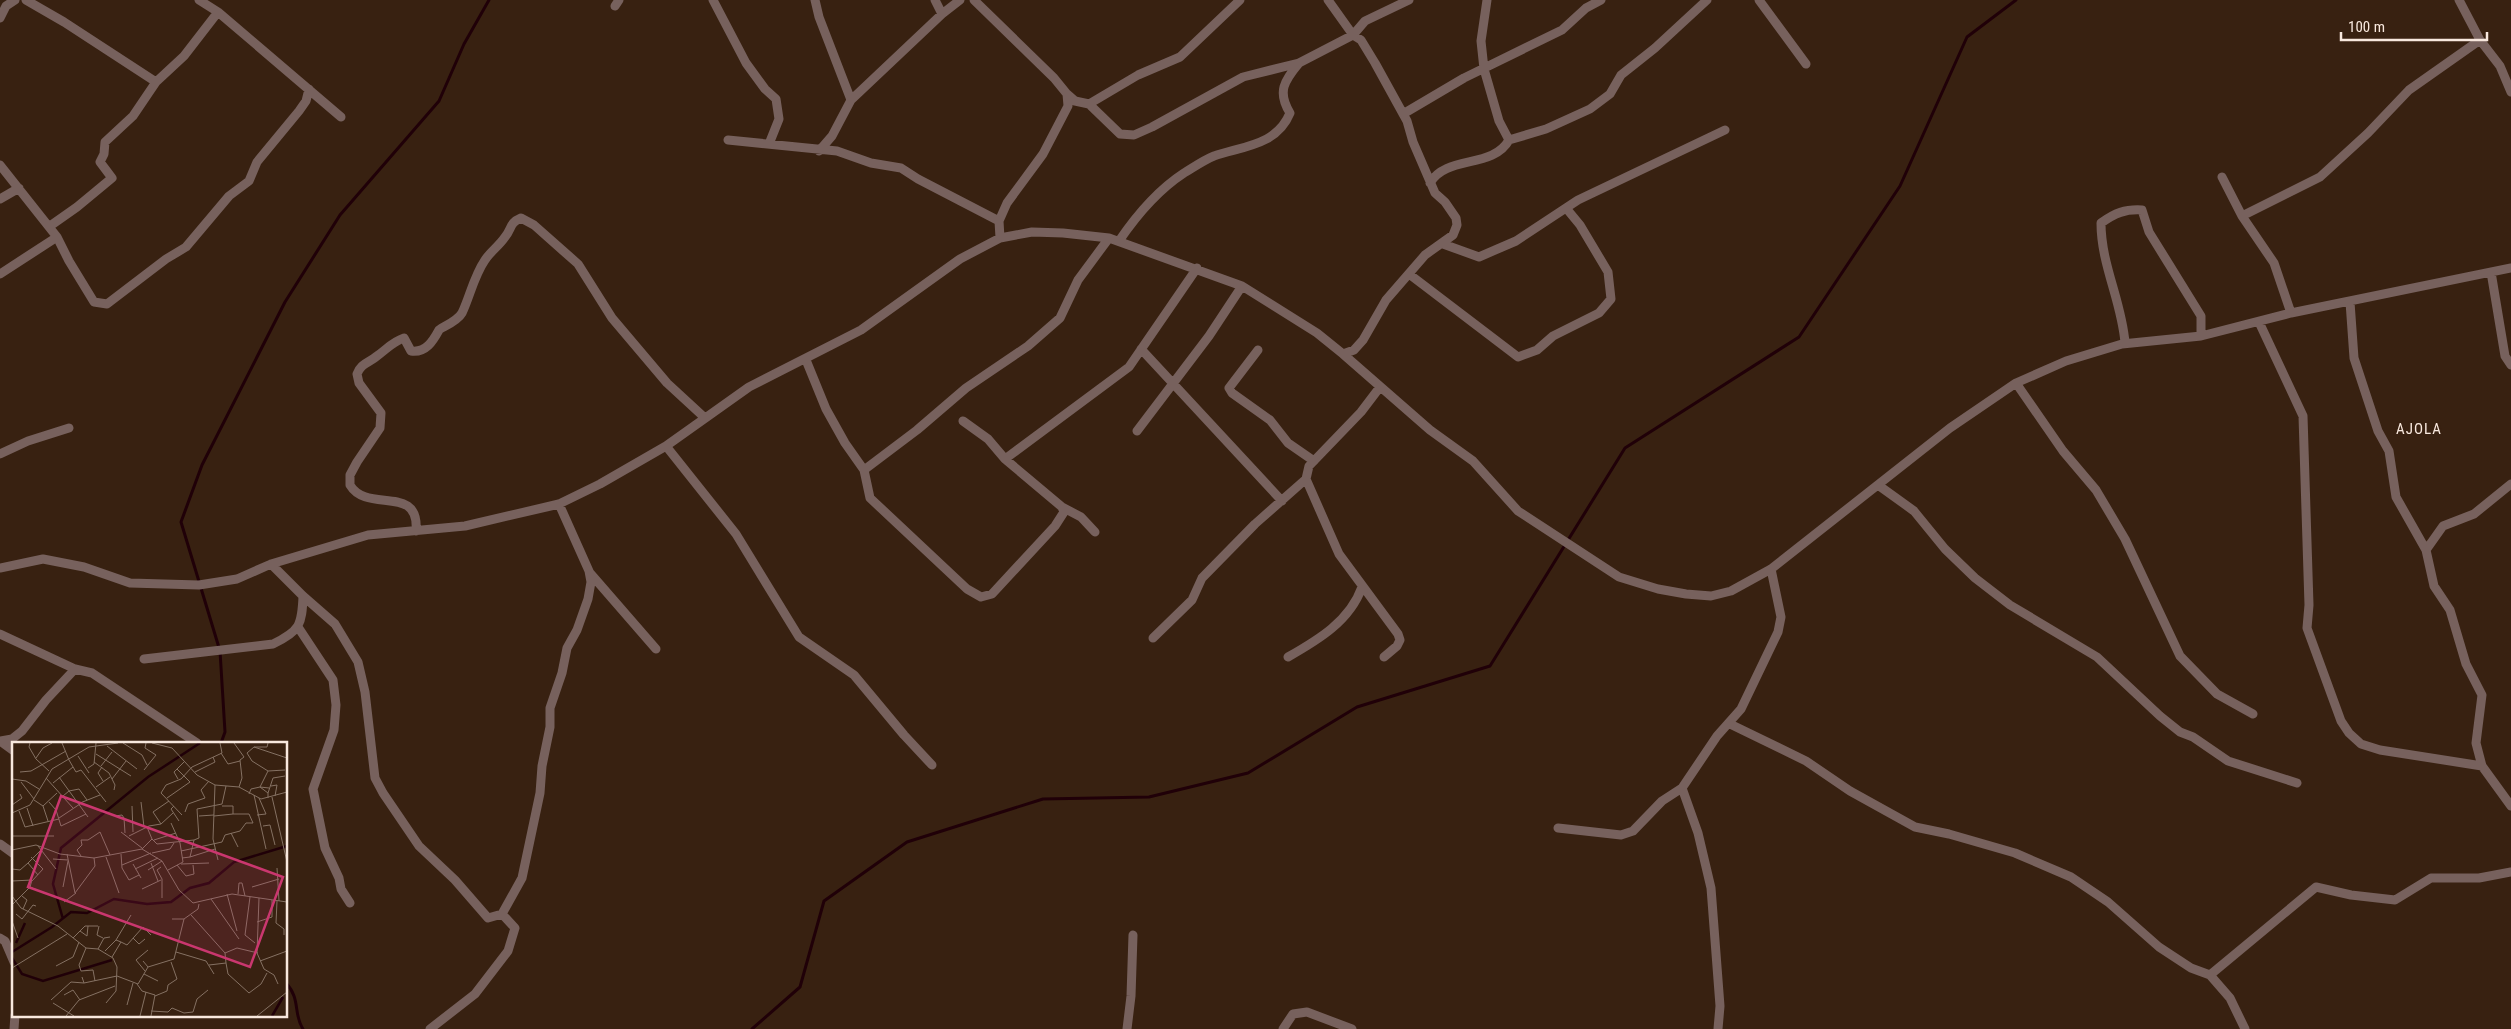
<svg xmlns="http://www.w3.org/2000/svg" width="2511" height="1029" font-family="'Roboto Condensed',sans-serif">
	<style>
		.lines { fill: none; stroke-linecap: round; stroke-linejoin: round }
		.stream { stroke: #200008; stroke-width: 3 }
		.minor { stroke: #77615d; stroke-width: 9 }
		.labels { text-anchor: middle; stroke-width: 4; stroke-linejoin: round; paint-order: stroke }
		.quarter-label { font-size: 15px; letter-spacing: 1px; fill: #f8e8de; stroke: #382111 }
		.inset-river { fill: none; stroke: #200008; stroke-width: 2.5 }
		.inset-road { fill: none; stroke: #857163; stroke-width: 1 }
		.view { fill: #ca376f; fill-opacity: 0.15; stroke: #ca376f; stroke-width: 2.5 }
		.inset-edge { fill: none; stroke: #f8e8de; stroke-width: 2.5 }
	</style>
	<rect width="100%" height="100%" fill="#382111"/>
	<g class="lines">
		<path class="stream" d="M221,743l4,-11 -5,-81 -39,-129 21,-57 83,-163 55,-87 99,-114 25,-57 25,-44
			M286,983c15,16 7,31 17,46
			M752,1029l48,-42 24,-86 83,-59 136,-43 106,-2 99,-24 109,-66 133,-41 135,-218 174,-111 101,-151 67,-149 49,-37"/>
		<path class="minor" d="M26,0l38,22 92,60
			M199,0l19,12 123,105
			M713,0l33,63 19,26 11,10 3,20 -10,25
			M815,0l4,17 32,83
			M935,0l7,14
			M974,0l80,78 13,16 1,12 -25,48 -36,49 -8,18 1,17
			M1328,0l25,35 8,5 14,23 32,58 6,21 22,51 10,9 11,16 1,7 -4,10 -28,20 -39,45 -23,40 -9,10 -11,4
			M1759,0l47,64
			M2459,0l21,40 20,26 11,26
			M615,6l4,-6
			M0,18l6,-12 9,-6
			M1067,94l8,7 14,3 49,-29 42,-18 60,-57
			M1089,104l31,30 14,1 18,-8 91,-50 56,-14 54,-28 12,-14 44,-21
			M1403,114l61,-36 98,-48 24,-22 15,-8
			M728,140l109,11 34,12 30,5 17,11 81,42
			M1509,140l37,-11 44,-20 20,-15 11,-19 34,-27 52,-48
			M819,151l13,-15 19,-36 91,-86 18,-14
			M0,165l57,72 12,24 25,41 13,2 59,-45 20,-12 43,-51 20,-15 8,-19 42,-51 7,-10 3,-12
			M2222,177l20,39 32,47 17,50
			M1430,183c16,-28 63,-14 79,-43l-10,-19 -15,-52 -3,-28 6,-41
			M0,199l19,-11
			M2242,216l78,-39 48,-44 41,-43 71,-50
			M50,226l27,-19 35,-29 -12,-16 4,-8 1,-12 28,-26 23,-34 28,-26 34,-44
			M1119,241c17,-25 39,-51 65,-68 10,-6 20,-13 30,-17 30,-10 63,-11 76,-43 -13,-21 -6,-32 9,-50
			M1443,244l36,13 37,-16 62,-41 147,-70
			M2491,272l14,84 6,9
			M0,274l57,-37
			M1409,274l109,83 19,-7 16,-14 46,-23 12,-14 -3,-27 -28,-47 -14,-17
			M2350,302l4,56 24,73 11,20 7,46 30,53 8,36 16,24 16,54 16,31 -6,48 6,23 29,40
			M2259,322l44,94 6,189 -2,23 34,93 8,12 12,11 19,6 102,16
			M2125,343c-3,-41 -24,-78 -24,-120 14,-10 24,-14 41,-13l7,22 52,84v20
			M1141,349l141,152
			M1258,350l-29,38 3,5 38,27 18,23 26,18
			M806,360l20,49 19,34 19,27 6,28 97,91 14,8 11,-3 63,-68 9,-14 -2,-5
			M2016,383l47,68 33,39 29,49 55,117 37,38 36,20
			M1380,387l-19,25 -52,54 -3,13 33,75 59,80 2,6 -3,6 -13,11
			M963,421l25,18 17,20 57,48 19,10 14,15
			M1137,431l72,-95 33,-50
			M666,446l70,88 63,103 55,38 50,60 28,30
			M0,454l28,-13 41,-13
			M1005,459l124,-92 68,-99
			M864,470l53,-40 49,-42 62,-42 32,-28 18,-38 31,-42
			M1878,485l36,26 31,38 30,29 35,27 87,52 63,59 20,16 13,5 35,24 69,22
			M416,531c4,-48 -49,-17 -66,-46v-10l7,-13 23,-34 1,-15 -22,-30 -2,-9c4,-11 12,-11 20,-18 10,-7 15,-14 27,-18l7,13c15,2 22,-10 28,-21 1,-2 18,-8 23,-17 8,-17 12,-37 23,-53 5,-8 14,-14 20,-23 7,-8 4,-14 16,-19l13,7 44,39 34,54 55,65 38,35
			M2426,550l17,-24 31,-12 37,-30
			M271,564l32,32 32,28 23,38 7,30 10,86 8,15 36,53 36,34 33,38 14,-4 20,-36 18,-85 2,-27 8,-39v-19l12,-35 5,-25 10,-18 11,-31 3,-17 -2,-11 -30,-67
			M0,568l43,-9 41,8 46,16 69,2 38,-6 34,-15 97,-29 97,-9 94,-22 41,-20 66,-38 83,-59 112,-57 99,-71 40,-21 32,-6 31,1 46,5 133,48 75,47 26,21 87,76 43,31 45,50 101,66 39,12 28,5 25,2 20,-5 40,-22 179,-141 66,-45 50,-22 56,-17 79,-8 90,-23 220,-45
			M590,573l66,76
			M298,627l35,53 3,25 -2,25 -21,59 12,59 14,30 2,11 9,14
			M0,634l75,35 17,4 105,70
			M1153,638l39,-38 10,-22 53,-54 51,-45
			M1288,657c30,-17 62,-36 74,-70
			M144,659l129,-15c27,-13 29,-19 30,-48
			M1730,724l76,37 44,30 65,36 34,7 66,19 56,24 37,25 51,45 32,21 19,7
			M0,741l12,-2 10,-8 24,-31 29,-31
			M0,741l14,10
			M1682,788l16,45 13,55 9,118 -2,23
			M1558,828l63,7 12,-4 29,-30 20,-13 35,-52 24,-27 37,-77 3,-15 -10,-48
			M0,844l14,10
			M0,938l5,3 9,21
			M14,1029l1,-14
			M430,1029l45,-35 33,-43 7,-23 -13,-14
			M1127,1029l4,-33 2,-61
			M1283,1029l10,-15 14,-2 45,17
			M2245,1029l-15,-31 -20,-23 106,-88 35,8 44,5 36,-22h48l32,-6"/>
	</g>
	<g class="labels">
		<g class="quarter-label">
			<text x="2419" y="434">AJOLA</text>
		</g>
	</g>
	<g transform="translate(12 742)">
		<rect width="275" height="275" fill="#382111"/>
		<path class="inset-river" d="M51,177l-10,-35 8,-36 87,-71 52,-34M4,201l9,-20M0,210l40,-25 19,-15 16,1 27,-14 33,5 24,-2 19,-14 19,-5 25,-21 53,-16M0,216l10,16 21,7 69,-21M260,274l11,-19"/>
		<path class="inset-road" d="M18,1l-1,4 7,12 13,12M50,1l7,17M111,1l19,12 5,10M140,1l20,5 25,27 18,10 24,2 22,12 26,-7M222,1l10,14 -4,3 2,18 -3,9M256,1l-1,4h-13l-7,6 5,8 16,10 -8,16 9,1M95,4l30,23M242,5l33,11M209,11l7,11 12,-3M84,12l35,22M66,14l11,17M24,16l7,-10 9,-5M57,18l7,12 5,-2 25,32M82,20l15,11 6,12 -1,5M89,24l11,-14M90,25l-4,6 5,8M180,25l30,-14 -2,-10M275,25v17M275,25v-17M76,26l6,-4 2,-21M132,28l12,-15 -11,-7 1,-5M256,29l17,-1M8,30l11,-1 35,-20M183,30l20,-10 -2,-5M47,35l29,40M34,36l27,30M0,37l14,2 13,8M100,37l14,-18M166,37l-4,-7 11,-11M9,40l13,17M41,41l20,-16M203,43l-2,54 5,21M259,44l6,-1 -2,11M84,45l14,-10M256,51l5,-15 12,-2M237,52l2,-5 9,-2 8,6v5M242,53l12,54M51,54l6,-5 10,-2 8,11M260,55l15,65M155,56l23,-16 -13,-13M22,58l9,6 5,15M37,60l7,8 5,16 25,-12M129,60l3,25M68,61l20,-8M0,63l10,-7 -2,-4M31,64l14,-13M120,64l1,26M162,64l-3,3 8,12M15,66l6,18M7,69l6,16 34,-8M173,70l3,-8 17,-6 -4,-8 8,-9M0,71l18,-8 22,-36 37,-22 29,-4M170,73l-21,-22 5,-8 15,-6 11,-12M245,73l9,-1 -7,-16M103,74l7,-1 2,3 1,15M187,74l15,-1M202,74l19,-2M47,76l21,-14M149,82l-8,-12 16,-11M251,84l7,-1 5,20M109,90l21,16M219,91l7,14M0,94h42M117,94l20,-10 12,-2 12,-11M140,97l5,5 37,-4M142,98l22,-7M26,104l18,23M130,107l10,-10 -5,-12M0,108l24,-5 24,9 34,4 48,-9 20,12 17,29 14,13 39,-9 55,8M169,109l41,-9 3,-7 15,-4 6,-8h7l-4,-9h-16v-8h-11M140,111l18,-4 4,-6M55,112l8,39 20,-27 -1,-8M109,112l1,14 7,12 10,-5M69,114l-4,-6 5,-5 -1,-5h7l12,-8 10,23M19,115l12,12 -11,12M94,115l13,36M178,115l25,-8M170,116l8,-1 4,-17 5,-2 -2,-29 25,-5 4,-18M41,117l15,1M139,121l7,18M121,122l8,14M169,122l28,-1M110,123l29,-12M165,123l9,11 8,-2 -1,-9M149,125l-4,3 5,9v19M265,126l2,33M0,127l8,1 8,-7M123,127l23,-11M136,128l14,-9M156,128l15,-8 -3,-19 -9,-20M26,133l-10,-12 12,-12M0,139l20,-1 -2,7 -18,18M18,145l14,6M51,145l5,-26M240,145l27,-8M130,147l19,-9M215,152l10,37M226,152l1,-11h3l3,13M0,154l9,12 37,18 28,22 12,1 15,9 4,9 -1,24 -10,12M10,154l5,4 -4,9M238,155l-5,38 10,8M247,156l-2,55 7,16 10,6 4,9M199,157l28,40M265,159l-1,22 8,6v6M52,160l12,-9M4,172l6,5 11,-14 3,1M179,173l34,38M160,177h12l14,-10 1,-5M0,179l6,17M245,180l15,-5v-17M87,184l-2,9 6,3M68,189l7,5 1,-10M61,196l12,-12h13M121,196l6,6 6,-5M109,200l6,3 16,-18 8,8M74,206l-7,17 2,6 12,-1 2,11M86,207l6,-11 6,-1M93,209l11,-11M164,210l30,9 8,13M100,215l9,-15 -5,-2 15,-25M248,219l27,-10M214,221l2,11 21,19 12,-9 6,-11M197,223l17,-2 -1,-10 12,-5 21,5M44,224l17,-9 6,-15M136,225l26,-8 10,-40M0,226l55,-34M133,229l-9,-11 12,-10M132,232l14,7M70,235l2,6 33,-7 21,8 10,-17 -5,-6M125,242l5,7 13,4 -4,21M52,253l9,-5 7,10M143,254l12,-5 1,-6 9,-6 -6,-17M39,258l20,-18 13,1M41,261l21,13M115,263l6,-22M139,269l17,1 4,-4 12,5 9,-1 4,-13 11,-9M54,274l13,-16 36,-14M128,274l6,-24M245,274l30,-24"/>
		<path class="view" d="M49,54l222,81 -33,90 -222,-80z"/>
		<rect width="275" height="275" class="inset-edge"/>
	</g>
	<path d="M2341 32v8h146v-8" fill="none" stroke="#f8e8de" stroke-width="2.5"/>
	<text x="2348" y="32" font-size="15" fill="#f8e8de" stroke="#382111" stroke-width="4" paint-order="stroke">100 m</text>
</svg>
